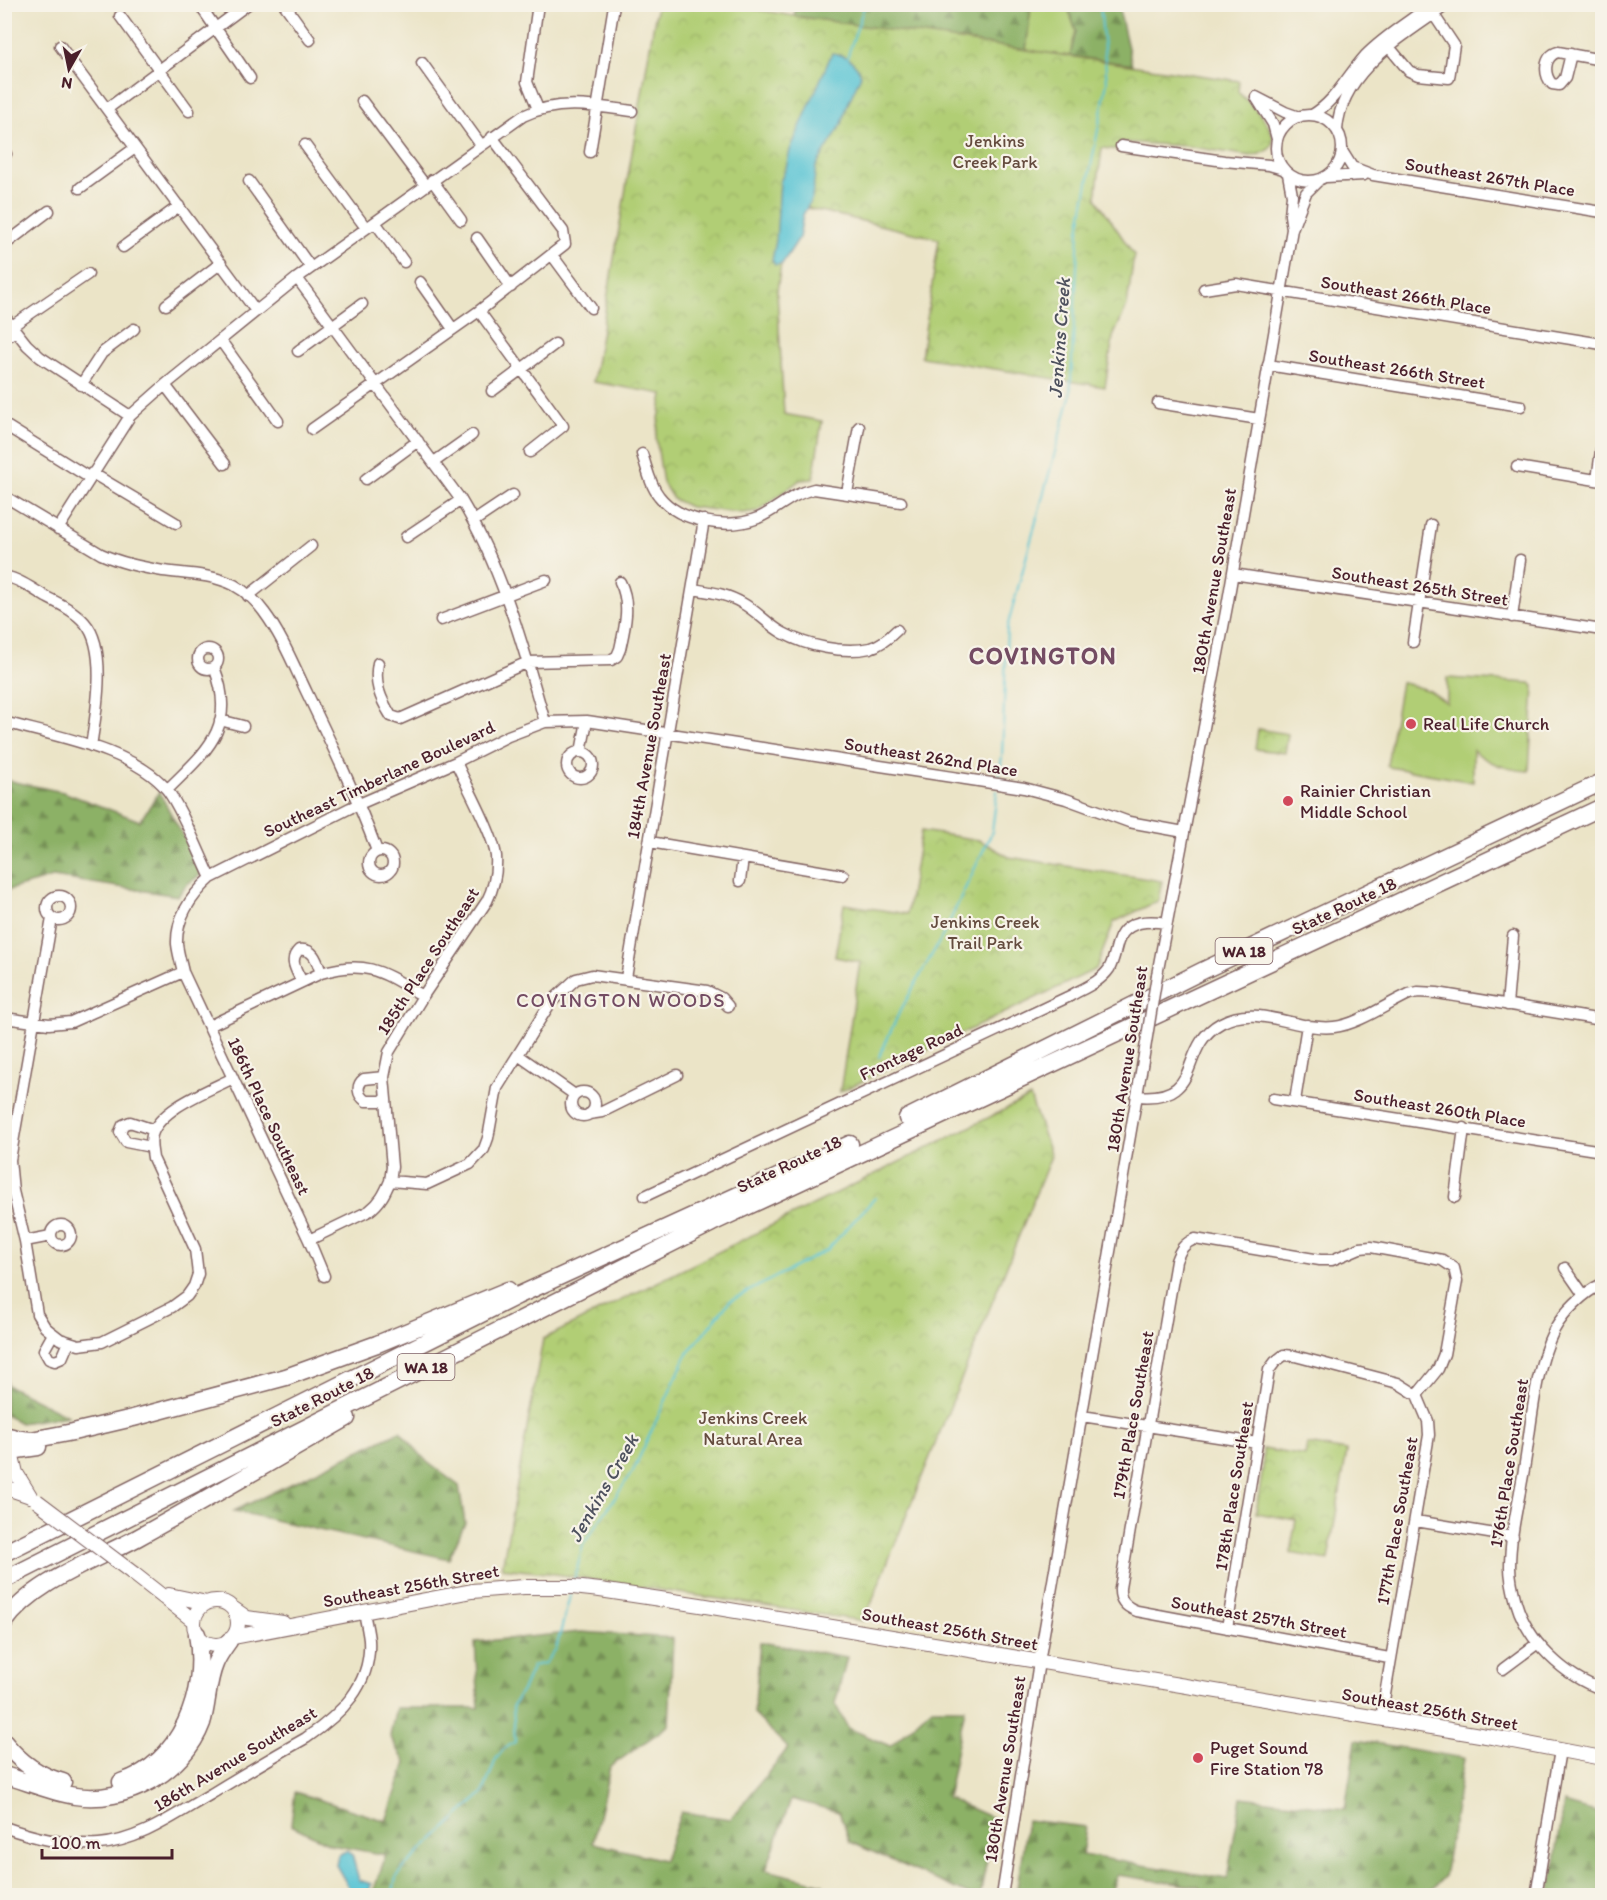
<svg xmlns="http://www.w3.org/2000/svg" width="1607" height="1900" font-family="Itim,sans-serif">
	<style>
		.grass { fill: #b1ce75; stroke: #7e7650; stroke-width: 1.5 }
		.forest { fill: url(#forest-firs); stroke: #6b6848; stroke-width: 1.5 }
		.park { fill: url(#park-crowns); stroke: #7e7650; stroke-width: 1.5 }
		.water { fill: #59c4d4; stroke: #527280; stroke-width: 1.5 }
		.lines { fill: none; stroke-linecap: round; stroke-linejoin: round }
		.stream { stroke: #59c4d4; stroke-width: 2 }
		.minor-casing { stroke: #826462; stroke-width: 13 }
		.major-casing { stroke: #826462; stroke-width: 16 }
		.highway-casing { stroke: #826462; stroke-width: 19 }
		.minor { stroke: #fff; stroke-width: 10 }
		.major { stroke: #fff; stroke-width: 14 }
		.highway { stroke: #fff; stroke-width: 16 }
		.minor-bridge-casing { stroke: #826462; stroke-width: 13; stroke-linecap: butt }
		.major-bridge-casing { stroke: #826462; stroke-width: 16; stroke-linecap: butt }
		.minor-bridge { stroke: #fff; stroke-width: 10 }
		.major-bridge { stroke: #fff; stroke-width: 14 }
		.poi-dot { fill: #d1495b; stroke: #f7f3e8; stroke-width: 2 }
		.labels { text-anchor: middle; stroke-width: 4.5; stroke-linejoin: round; paint-order: stroke }
		.shield { fill: #f7f3e8; stroke: #7e5f64; stroke-width: 1.5 }
		.shield-label { font-size: 16px; font-weight: bold; fill: #4a1f2b }
		.park-label { font-size: 18px; fill: #644b3e; stroke: #f7f3e8 }
		.street-label { font-size: 18px; fill: #4a1f2b; stroke: #f7f3e8 }
		.poi-label { font-size: 18px; fill: #4a1f2b; stroke: #f7f3e8; text-anchor: start }
		.water-label { font-size: 20px; font-style: italic; fill: #4e515e; stroke: #f7f3e8 }
		.neighbourhood-label { font-size: 20px; letter-spacing: 1.5px; fill: #744c63; stroke: #f7f3e8 }
		.district-label { font-size: 24px; font-weight: bold; letter-spacing: 1.5px; fill: #744c63; stroke: #f7f3e8 }
	</style>
	<defs>
		<pattern id="forest-firs" width="22" height="20" patternUnits="userSpaceOnUse" patternTransform="scale(1.5)"><rect width="22" height="20" fill="#8cb166"/><path d="M5 1l3.5 6h-7zM16 11l3.5 6h-7z" fill="#748f54"/></pattern>
		<pattern id="park-crowns" width="20" height="18" patternUnits="userSpaceOnUse" patternTransform="scale(1.5)"><rect width="20" height="18" fill="#b1ce75"/><path d="M2 6a3 3 0 1 1 6 0M12 15a3 3 0 1 1 6 0" fill="none" stroke="#9ab065"/></pattern>
	</defs>
	<rect width="100%" height="100%" fill="#f7f3e8"/>
	<filter id="ink" filterUnits="userSpaceOnUse"><feTurbulence type="fractalNoise" baseFrequency=".0167" numOctaves="2"/><feDisplacementMap in="SourceGraphic" scale="12" xChannelSelector="R" yChannelSelector="G"/><feConvolveMatrix kernelMatrix="1 2 1 2 8 2 1 2 1" color-interpolation-filters="sRGB"/></filter>
	<filter id="wash" filterUnits="userSpaceOnUse"><feTurbulence type="fractalNoise" baseFrequency=".008" numOctaves="4" result="noise"/><feDisplacementMap in="SourceGraphic" scale="24" xChannelSelector="R" yChannelSelector="G"/><feGaussianBlur stdDeviation="1.35" result="paint"/><feColorMatrix in="noise" values="0 0 0 0 0 0 0 0 0 0 0 0 0 0 0 0 0 1.4 0 .05"/><feComposite in="paint" operator="in"/></filter>
	<g filter="url(#wash)">
		<rect width="100%" height="100%" fill="#ebe4c7"/>
		<path class="grass" d="M1031,5h36l9,26 -6,25 -44,-6z
			M1447,678l84,5 3,3 -5,85c-22,-1 -40,-7 -56,-21v32l-84,-15 -2,-2 14,-83 29,9 17,12z"/>
		<path class="forest" d="M796,5h235l-5,45 -232,-34z
			M1067,5h51l14,60 -62,-9 6,-25z
			M5,780l58,12 77,29 19,-29 44,81 -17,12 -8,11 -125,-19 -48,14z
			M5,1373l2,12 61,31 -48,7 -15,-9z
			M400,1431l27,31 32,24 6,37 -16,36 -215,-48z
			M580,1632l93,6 -4,87 -59,42 -17,76 71,17 17,-48 50,7 57,-71 -34,-34 6,-72 87,15 -12,47 13,24 42,18 42,-38h33l-18,90 48,21 -15,76h-10l-120,-53 -11,-30 -48,-13 -25,71 57,14 1,11h-452l14,-40 -54,-10 -41,-20 4,-33 91,29 20,-58 -16,-27 6,-28h83l-4,-66z
			M1356,1740l108,18 -20,119 -18,18h-224l-2,-8 -83,-12 -7,20h-94l11,-75 59,7 -4,28 145,24 14,-82 104,12z
			M1564,1803l38,11v81h-52z"/>
		<path class="park" d="M657,5h73l64,11 445,65 -1,11c17,16 62,57 12,64l-64,-10 -65,-4 -1,8 -18,-2 -6,50 38,57 -7,51 -14,31 -8,50 -184,-30 18,-118 -149,-35 -13,87 7,123 38,7 -9,58 -13,1 -42,31 -16,2 -52,-6 -17,-8 -10,-16 -7,-45 7,-44 -70,-12z
			M1258,729l30,5 -3,19 -30,-4z
			M921,831l58,9 30,17 153,24 -4,20 -44,21 -18,47 -256,123 20,-130 -25,-5 9,-53 63,10z
			M1030,1097l21,59 -187,465 -309,-47 -53,-6 41,-229z
			M1307,1444l40,7 -19,109 -38,-7 6,-33 -40,-7 7,-46v-18l42,7z"/>
		<path class="water" d="M832,53c15,2 24,9 29,22l-14,31 -5,18 -26,42 -4,32 -9,17 -4,23 -17,26 -7,1 -3,-5 4,-19 4,-59 6,-14 4,-18z
			M346,1851l6,4 7,25 12,4 -3,11h-19l-1,-9 -12,-21 2,-10z"/>
		<g class="lines">
			<path class="stream" d="M847,58l18,-54
				M999,776l3,-20 5,-128 63,-231 9,-167 28,-148 -7,-78
				M879,1057l20,-44 44,-78 49,-103 5,-41
				M574,1581l9,-36 50,-74 54,-117 43,-53 97,-51 48,-52
				M392,1896l4,-18 11,-14 76,-71 13,-34 8,-10 11,-7 -2,-37 10,-16 10,-23 12,-3 11,-14 15,-57"/>
		</g>
	</g>
	<g filter="url(#ink)">
		<g class="lines">
			<g class="minor-casing">
				<path id="minor" d="M199,4l51,74
					M284,4l26,36
					M120,16l69,95
					M60,46l196,265
					M1389,47l20,24 9,4 31,3 5,-33 -20,-30
					M1571,54l-6,24 -6,7 -7,-1c-9,-10 -8,-28 6,-32l44,8
					M422,63l59,82
					M1256,97l17,27 4,15
					M1256,97l29,15 14,5
					M362,101l63,84
					M107,109l141,-105
					M538,109l-11,-27 11,-78
					M1276 148a33 33 0 1 1 66 0a33 33 0 1 1-66 0Z
					M1312,115c24,-14 34,-38 53,-59 19,-20 45,-35 67,-52
					M1337,130c4,-60 67,-94 111,-126
					M305,145l61,83
					M1121,146l103,15 45,4 14,4
					M1342,151l10,16 21,8 229,37
					M590,152l24,-147
					M4,155l2,-1
					M1288,174l4,21 -2,20 2,14
					M1326,177l38,-2
					M432,180l29,40
					M249,181l62,87
					M80,188l55,-40
					M375,222l29,40
					M477,238l34,49
					M4,245l45,-34
					M123,247l56,-41
					M552,255l39,53
					M297,278l164,222c41,68 62,146 84,222
					M420,282l33,47
					M1204,289l32,-5 366,60
					M166,305l55,-42
					M479,311l84,115 -33,26
					M4,316l23,29 13,12 90,59
					M12,326l76,-52
					M4,339l11,-8
					M221,341l57,80
					M298,351l64,-47
					M1268,365l253,41
					M81,385l21,-32 32,-24
					M165,385l60,79
					M492,391l63,-47
					M1158,403l101,16
					M8,427l82,51
					M312,429l167,-118 86,-67 -2,-13 -71,-94
					M642,454c5,14 8,31 17,42 20,26 69,34 99,22 21,-9 32,-24 56,-29l87,13
					M434,462l38,-27
					M1517,467l85,14
					M92,473l84,50
					M366,479l52,-38
					M1597,480l5,-37
					M847,493l12,-66
					M4,496l97,58c20,9 40,13 62,17 23,3 49,3 71,14 11,6 23,17 30,27 18,24 30,54 43,81 25,52 50,104 70,158
					M474,521l39,-26
					M58,529l72,-113 35,-31 132,-107 226,-162c35,-17 72,-10 109,-5
					M406,537l55,-37
					M1233,574l369,56
					M4,576c15,3 29,13 42,21 14,7 29,14 39,26 23,26 11,91 6,123
					M693,589c17,3 34,5 49,14 15,8 26,22 41,30 24,13 60,21 87,15 11,-3 19,-10 27,-18
					M248,596l63,-50
					M1512,617l8,-57
					M441,620l105,-40
					M1413,642l18,-117
					M198 659a10 10 0 1 1 20 0a10 10 0 1 1-20 0Z
					M378,663c-4,21 2,35 13,53l9,3 128,-57 83,-2 6,-4 3,-7c5,-22 11,-46 0,-67
					M220,720l23,6
					M4,722c50,14 131,27 164,69 16,22 31,62 43,87
					M581,752l6,-31
					M567 765a13 13 0 1 1 26 0a13 13 0 1 1-26 0Z
					M167,790c39,-39 71,-62 47,-123
					M650,842l193,33
					M369 863a12 12 0 1 1 24 0a12 12 0 1 1-24 0Z
					M740,881l3,-23
					M47 908a12 12 0 1 1 24 0a12 12 0 1 1-24 0Z
					M52,918l-42,242 3,31 12,50 12,73 8,13 6,5 9,7 19,6 23,-3 70,-35 15,-11 7,-10 4,-12 -3,-25 -42,-91c-1,-8 -3,-15 -1,-23 8,-27 58,-45 81,-57
					M1157,975l71,-374 64,-372 14,-36 13,-13
					M626,978l78,-458
					M302,982c-5,-11 -14,-22 -3,-32 15,-2 18,11 22,23
					M1507,1005l6,-69
					M4,1018l45,6 22,-2 112,-50
					M209,1026l112,-53c47,-14 63,0 102,23
					M518,1055l57,40
					M384,1077l-20,2c-8,6 -7,16 2,22h20
					M571 1104a12 12 0 1 1 24 0a12 12 0 1 1-24 0Z
					M1137,1096c69,6 39,-48 84,-73 36,-20 75,8 113,4 23,-2 53,-23 75,-33l9,-2 19,1 165,27
					M1273,1099l329,52
					M1295,1101l12,-76
					M589,1114l13,-2 75,-37
					M151,1147l-25,-5 -6,-10 3,-7 7,-3 24,8
					M390,1181l2,-14 -8,-90 5,-25 34,-56 64,-95c7,-14 10,-29 9,-45 -3,-23 -30,-71 -40,-94
					M645,1196l425,-200c14,-8 30,-14 39,-27 5,-9 6,-18 9,-27 7,-22 30,-22 48,-19
					M1455,1197l9,-69
					M51 1235a10 10 0 1 1 20 0a10 10 0 1 1-20 0Z
					M309,1240l60,-29c11,-8 16,-18 21,-30l37,3 43,-20 14,-15 4,-11 9,-50 54,-86 25,-23 16,-4 115,16 14,7 7,8
					M25,1241l26,-5
					M1565,1268l18,26
					M324,1276l-15,-36 -126,-268c-2,-9 -5,-19 -6,-28 -1,-27 15,-49 34,-66l139,-70 106,-46 52,-26 37,-14 42,-1 437,67 42,11 63,23 55,10
					M1602,1284c-18,8 -38,28 -48,46 -19,38 -22,91 -29,133 -5,34 -15,69 -15,104 0,11 3,24 6,35 11,39 49,75 86,87
					M53,1334l-9,16 5,9 6,2 7,-3 7,-16
					M1082,1416l175,27
					M1416,1521l97,16
					M1227,1628l42,-258 6,-8 9,-7 11,1 103,27 19,12
					M1503,1669l35,-26
					M1381,1718l48,-283 -1,-14 -11,-26 21,-26 6,-15 13,-73 -3,-13 -12,-8 -71,-13 -11,1 -28,12h-12l-125,-21c-11,4 -15,11 -19,22l-56,327c-1,13 6,19 17,23l252,47
					M4,1827c31,11 62,19 95,17 41,-3 77,-30 112,-50 31,-19 63,-38 95,-56 34,-23 66,-53 63,-98 -1,-9 -3,-18 -5,-27
					M1002,1896l37,-234 106,-613
					M1536,1896l24,-146"/>
			</g>
			<g class="major-casing">
				<path id="major" d="M4,1446l8,10 4,17 14,23
					M4,1487l26,9
					M134,1574l60,47
					M169,1595l38,8
					M194 1623a22 22 0 1 1 44 0a22 22 0 1 1-44 0Z
					M234,1609l13,9 36,5
					M234,1637l238,-46 52,-4h49l27,3 100,15 792,132 110,21"/>
			</g>
			<g class="highway-casing">
				<path id="highway" d="M907,1118l295,-147 400,-189
					M4,1435l17,4 10,1 42,-8 60,-14 153,-41 91,-33 131,-54
					M8,1449l9,1 21,-3
					M4,1553l513,-257 333,-152
					M4,1580l708,-357 890,-416
					M4,1623c29,-42 90,-62 133,-85 71,-39 140,-80 210,-120
					M4,1742c15,19 35,34 59,40
					M4,1775c24,7 47,17 71,21 51,8 109,-24 127,-73 6,-19 5,-40 13,-59 3,-8 9,-16 14,-23
					M121,1782c60,-19 87,-90 76,-148"/>
			</g>
			<use href="#minor" class="minor"/>
			<use href="#major" class="major"/>
			<use href="#highway" class="highway"/>
			<g class="minor-bridge-casing">
				<path id="minor-bridge" d="M1145,1049l12,-74"/>
			</g>
			<g class="major-bridge-casing">
				<path id="major-bridge" d="M37,1501l97,73"/>
			</g>
			<use href="#minor-bridge" class="minor-bridge"/>
			<use href="#major-bridge" class="major-bridge"/>
		</g>
	</g>
	<g class="poi-dot">
		<circle cx="1411" cy="724" r="6"/>
		<circle cx="1288" cy="801" r="6"/>
		<circle cx="1198" cy="1758" r="6"/>
	</g>
	<g class="labels">
		<g class="shield">
			<rect x="1215.5" y="938" width="57" height="26" rx="4.5"/>
			<rect x="397.5" y="1354" width="57" height="26" rx="4.5"/>
		</g>
		<g class="shield-label">
			<text x="1244" y="957">WA 18</text>
			<text x="426" y="1373">WA 18</text>
		</g>
		<g class="park-label">
			<text x="995" y="147">Jenkins<tspan x="995" dy="21">Creek Park</tspan></text>
			<text x="985" y="928">Jenkins Creek<tspan x="985" dy="21">Trail Park</tspan></text>
			<text x="753" y="1424">Jenkins Creek<tspan x="753" dy="21">Natural Area</tspan></text>
		</g>
		<g class="street-label">
			<text transform="translate(1490 177) rotate(9)" y="6">Southeast 267th Place</text>
			<text transform="translate(1406 295) rotate(9)" y="6">Southeast 266th Place</text>
			<text transform="translate(1397 369) rotate(9)" y="6">Southeast 266th Street</text>
			<text transform="translate(1214 581) rotate(-80)" y="6">180th Avenue Southeast</text>
			<text transform="translate(1420 586) rotate(9)" y="6">Southeast 265th Street</text>
			<text transform="translate(649 746) rotate(-80)" y="6">184th Avenue Southeast</text>
			<text transform="translate(931 757) rotate(9)" y="6">Southeast 262nd Place</text>
			<text transform="translate(379 779) rotate(-25)" y="6">Southeast Timberlane Boulevard</text>
			<text transform="translate(1344 906) rotate(-25)" y="6">State Route 18</text>
			<text transform="translate(428 961) rotate(-57)" y="6">185th Place Southeast</text>
			<text transform="translate(911 1052) rotate(-25)" y="6">Frontage Road</text>
			<text transform="translate(1127 1059) rotate(-81)" y="6">180th Avenue Southeast</text>
			<text transform="translate(1440 1108) rotate(9)" y="6">Southeast 260th Place</text>
			<text transform="translate(269 1116) rotate(65)" y="6">186th Place Southeast</text>
			<text transform="translate(789 1164) rotate(-25)" y="6">State Route 18</text>
			<text transform="translate(322 1397) rotate(-27)" y="6">State Route 18</text>
			<text transform="translate(1133 1415) rotate(-80)" y="6">179th Place Southeast</text>
			<text transform="translate(1509 1463) rotate(-81)" y="6">176th Place Southeast</text>
			<text transform="translate(1234 1486) rotate(-81)" y="6">178th Place Southeast</text>
			<text transform="translate(1397 1521) rotate(-80)" y="6">177th Place Southeast</text>
			<text transform="translate(411 1586) rotate(-10)" y="6">Southeast 256th Street</text>
			<text transform="translate(1259 1617) rotate(10)" y="6">Southeast 257th Street</text>
			<text transform="translate(950 1629) rotate(10)" y="6">Southeast 256th Street</text>
			<text transform="translate(1430 1709) rotate(10)" y="6">Southeast 256th Street</text>
			<text transform="translate(235 1759) rotate(-31)" y="6">186th Avenue Southeast</text>
			<text transform="translate(1005 1769) rotate(-81)" y="6">180th Avenue Southeast</text>
		</g>
		<g class="poi-label">
			<text x="1423" y="730">Real Life Church</text>
			<text x="1300" y="797">Rainier Christian<tspan x="1300" dy="21">Middle School</tspan></text>
			<text x="1210" y="1754">Puget Sound<tspan x="1210" dy="21">Fire Station 78</tspan></text>
		</g>
		<g class="water-label">
			<text transform="translate(1059 338) rotate(-86)" y="7">Jenkins Creek</text>
			<text transform="translate(603 1488) rotate(-60)" y="7">Jenkins Creek</text>
		</g>
		<g class="neighbourhood-label">
			<text x="621" y="1007">COVINGTON WOODS</text>
		</g>
		<g class="district-label">
			<text x="1043" y="664">COVINGTON</text>
		</g>
	</g>
	<rect width="1607" height="1900" fill="none" stroke="#f7f3e8" stroke-width="24"/>
	<g transform="translate(69 69) rotate(189)" stroke="#f7f3e8" stroke-width="4.5" paint-order="stroke">
	<path d="M0-4.5L10 22L0 15L-10 22Z" fill="#4a1f2b"/>
	<text y="-9" font-size="16" font-weight="bold" text-anchor="middle" fill="#4a1f2b">N</text>
	</g>
	<path d="M42 1849v9h130v-9" fill="none" stroke="#4a1f2b" stroke-width="3"/>
	<text x="51" y="1849" font-size="18" fill="#4a1f2b" stroke="#f7f3e8" stroke-width="4.5" paint-order="stroke">100 m</text>
</svg>
